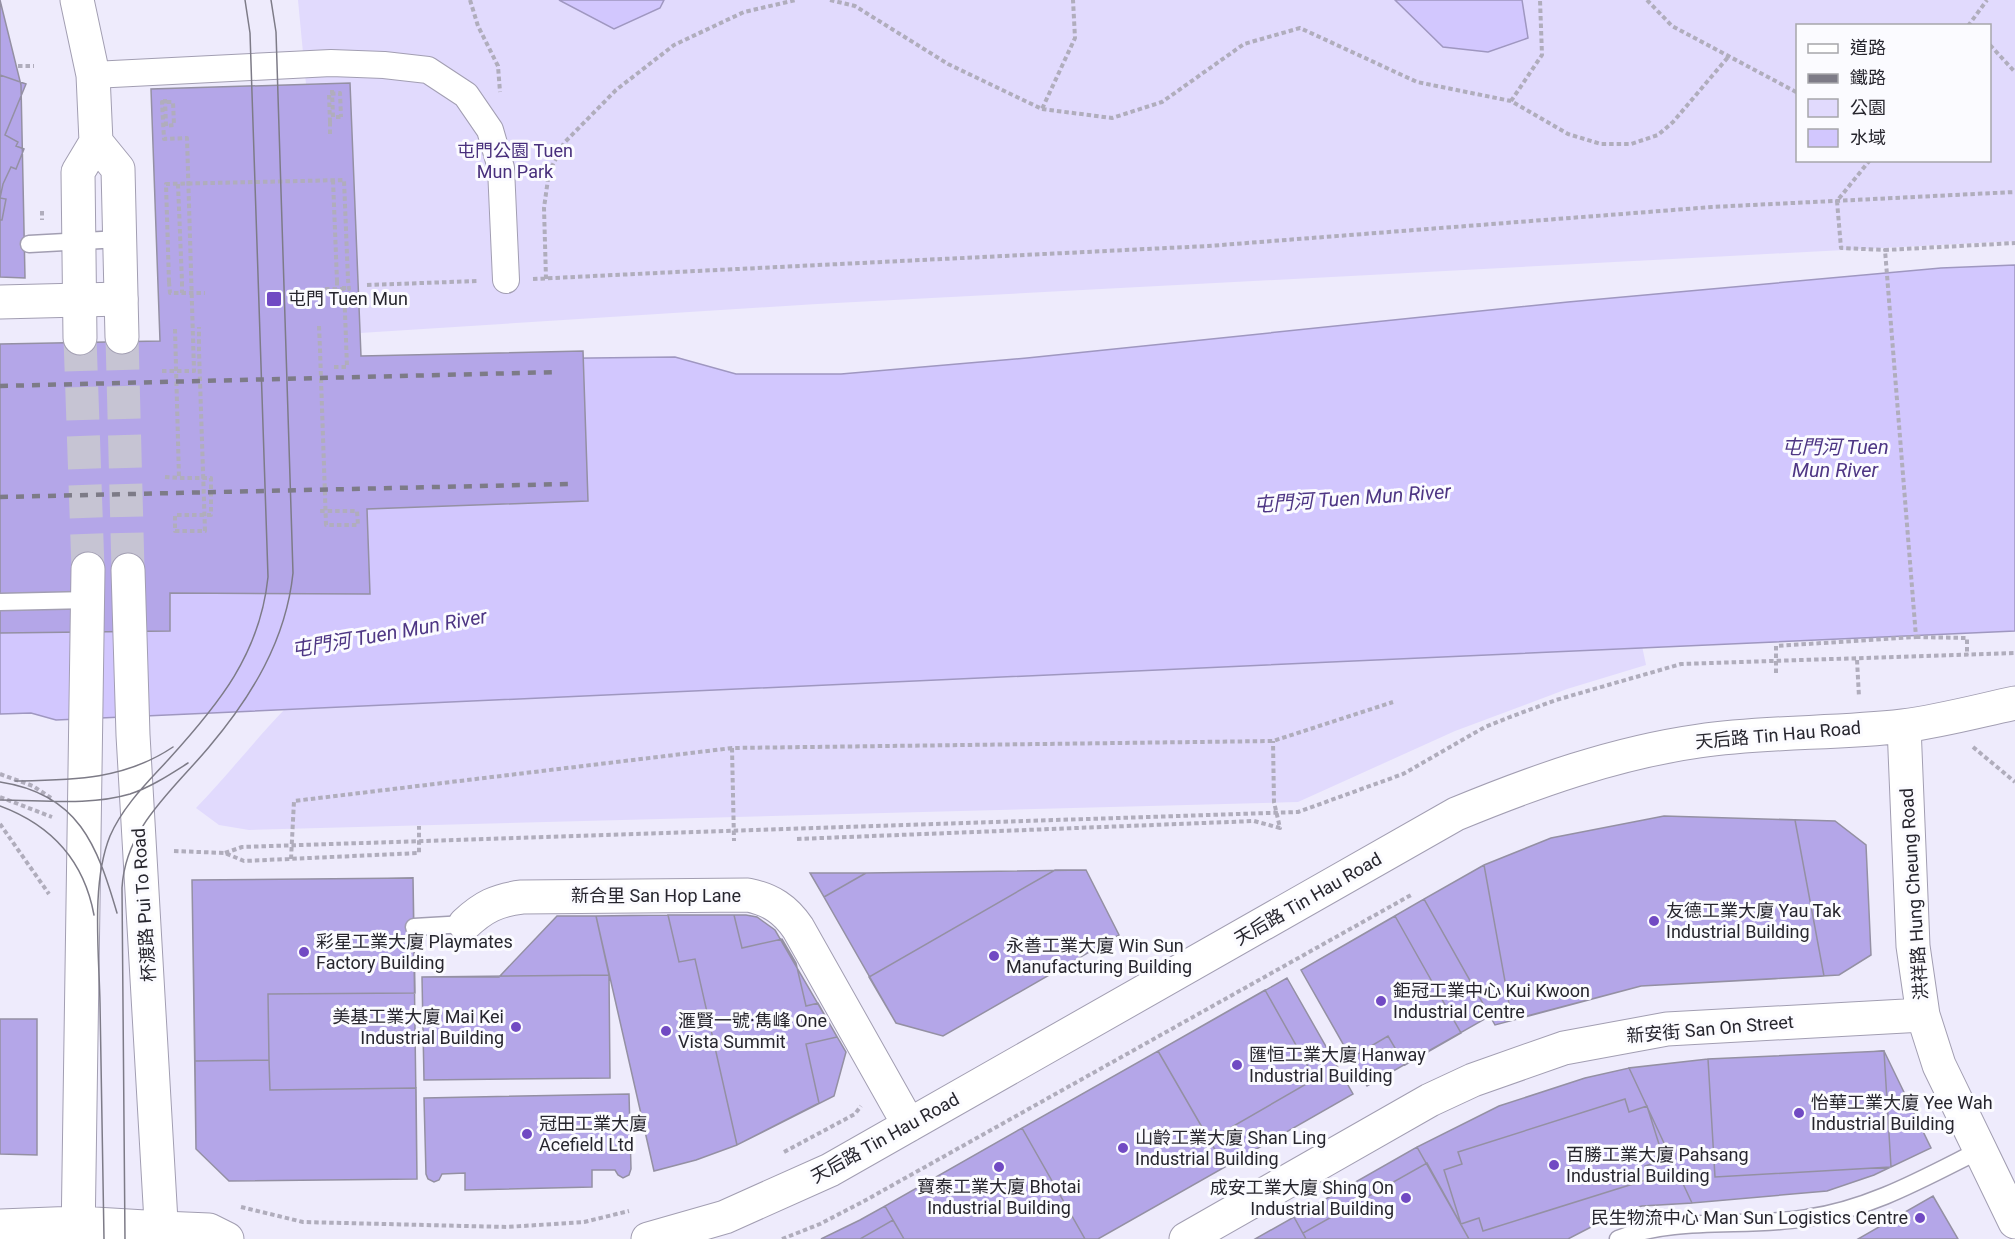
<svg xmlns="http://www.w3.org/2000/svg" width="2015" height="1239" font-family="Roboto,'Noto Sans TC',sans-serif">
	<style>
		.green { fill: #e1dafd; fill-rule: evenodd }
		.water { fill: #d2c7fe; stroke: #9f97c0; stroke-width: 1.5 }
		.building { fill: #b4a6e8; stroke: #9490a3; stroke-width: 1.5 }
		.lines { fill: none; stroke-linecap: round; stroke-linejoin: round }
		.secondary-tunnel { stroke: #c6c4d3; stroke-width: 33; stroke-dasharray: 33 16; stroke-linecap: butt }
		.service-casing { stroke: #a29eb2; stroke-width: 19 }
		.pedestrian-casing { stroke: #a29eb2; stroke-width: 28 }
		.minor-casing { stroke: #a29eb2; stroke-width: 35 }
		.secondary-casing { stroke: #a29eb2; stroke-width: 35 }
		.path { stroke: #b0adbc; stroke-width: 4; stroke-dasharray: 4.5 3; stroke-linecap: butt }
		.service { stroke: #fff; stroke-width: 16 }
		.pedestrian { stroke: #fff; stroke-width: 26 }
		.minor { stroke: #fff; stroke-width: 33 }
		.secondary { stroke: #fff; stroke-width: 33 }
		.tram { stroke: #7d7b87; stroke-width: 1.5 }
		.rail { stroke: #7d7b87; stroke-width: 4.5; stroke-dasharray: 8 8; stroke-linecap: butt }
		.path-bridge { stroke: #b0adbc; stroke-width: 4; stroke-dasharray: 4.5 3; stroke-linecap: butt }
		.poi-dot { fill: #714ac3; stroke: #fbfbff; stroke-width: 2 }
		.labels { text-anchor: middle; stroke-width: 6; stroke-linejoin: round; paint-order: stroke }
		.park-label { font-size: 18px; fill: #482f7c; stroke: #fbfbff }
		.poi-label { font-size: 18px; fill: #27262e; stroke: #fbfbff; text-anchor: start }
		.street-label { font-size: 18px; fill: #27262e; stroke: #fbfbff }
		.water-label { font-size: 20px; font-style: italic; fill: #4e3684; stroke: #fbfbff }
	</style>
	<rect width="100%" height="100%" fill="#eeebfc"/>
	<path class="green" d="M298,0h1717v241l-1198,63 -457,29 -10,-250 -44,1zM1798,26h192v134h-192z
		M1642,646l4,19 -79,24 -112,42 -157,71 -1049,28 -30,-5 -23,-17c31,-32 58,-67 89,-99z"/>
	<path class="water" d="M559,0h105l-4,8 -46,21z
		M1395,0h127l6,38 -40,14 -45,-5z
		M2015,265v366l-1959,89 -25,-7 -31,1v-349l675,-8 61,17h105l186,-16 541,-56 373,-34z"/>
	<path class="building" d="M0,0l21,85 4,193 -25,-1z
		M0,75l26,9 -21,51 13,7 -2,4 8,3 -8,20 -5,-2 -8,17 -3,14 6,1 -4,21h-2z
		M350,83l11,273 222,-5 5,150 -221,8 3,85 -200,-1v38l-170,2v-289l160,-3 -9,-252z
		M1664,816l131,4 29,156 -183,10 -129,34 -28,-155 67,-27z
		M1664,816l171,5 31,24 5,110 -32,20 -198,11 -146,39 -71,-126 60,-34 67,-27z
		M1055,870h31l33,65 -176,101 -47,-13 -27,-46z
		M1086,870l33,65 -176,101 -47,-13 -72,-126 42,-24z
		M810,873h56l-42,24z
		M413,878l2,115 -147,1 1,66 -74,1 -3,-181z
		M413,878l4,301 -188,2 -33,-32 -4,-269z
		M1424,899l66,117 -123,70 -66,-116z
		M668,915h66l8,33 40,-9 14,24 10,43 12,-3 19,34 -31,7 13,59 -82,42 -42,-186 -16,3z
		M668,915l11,47 16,-3 42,186 -41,15 -42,11 -58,-255z
		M668,915h78l11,2 18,13 71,122 -12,44 -97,49 -42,-186 -16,3z
		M557,916h39l13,59 1,103 -186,2 -2,-103h77z
		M1395,916l66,117 -56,32 -17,-29 -37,22 -50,-88z
		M609,975l1,103 -186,2 -2,-103z
		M1287,978l66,116 -128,73 -67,-116z
		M1265,990l50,89 -85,49 16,27 -21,12 -67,-116z
		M0,1019h37v136l-37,-1z
		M0,1019h37v136l-37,-1z
		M1158,1051l67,116 -127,72h-13l-63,-111z
		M1884,1051l7,116 -176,10 -7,-118z
		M1884,1051l47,97 -57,27 -47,16 -135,12 -63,-135 79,-9z
		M269,1060l1,30 146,-2 1,91 -188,2 -33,-32 -1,-88z
		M1629,1068l63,135 -50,3 -20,5 -54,28h-99l-52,-92 82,-41 86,-28z
		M629,1094l2,75 -2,6 -6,3 -5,-3 -3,-5h-23v17l-127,3v-17l-23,1 -3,6 -5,2 -6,-3 -2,-5 -2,-76z
		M1625,1099l4,13 18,-6 17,54 -19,6 4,13 -166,52 -4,-13 -18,6 -17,-54 18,-6 -4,-12z
		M1022,1128l63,111h-181l-19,-33z
		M1417,1147l52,92h-163l-12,-22z
		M1427,1163l42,76h-163l-3,-6z
		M1933,1196l25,43h-100z
		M885,1206l19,33h-83l39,-19z
		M1294,1217l12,22h-51z
		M893,1220l11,19h-44z"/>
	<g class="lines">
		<path class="secondary-tunnel" d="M122,337l6,233
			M80,338l8,231"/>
		<g class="service-casing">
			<path id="service" d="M29,244l91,-5
				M0,602l88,-2
				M414,927l51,-3
				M1618,1239c57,-23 129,-11 189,-21 63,-9 117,-40 173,-68"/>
		</g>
		<g class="pedestrian-casing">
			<path id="pedestrian" d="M93,75l238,-12 53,2 44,5 38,25 24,35 11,38 5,112"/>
		</g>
		<g class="minor-casing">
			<path id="minor" d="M0,302l121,-3
				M1904,726l9,220 10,69 16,50 76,157
				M465,924c18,-17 32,-24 57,-27l226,-2c23,5 37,14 50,33l111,197
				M162,1228l47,2 18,9
				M648,1239l77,-22 105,-47 626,-356c78,-32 158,-61 243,-73 68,-10 137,-7 204,-15 38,-5 75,-15 112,-23
				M1186,1239l244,-139 43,-20 91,-32 103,-19 256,-14"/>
		</g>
		<g class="secondary-casing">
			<path id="secondary" d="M77,0l16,75 3,67 -18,30 2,166
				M96,142l22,27 4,168
				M128,570l5,165 29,504
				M0,1226l78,-3 84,5
				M78,1239l10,-670"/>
		</g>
		<path class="path" d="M470,0l8,26 20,40 2,26
			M830,0l25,6 93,58 94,45 33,-71 -2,-38
			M1647,0l25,26 126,67
			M1968,26l19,-26
			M1990,45l25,27
			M18,66h16
			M332,90l1,27h8
			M165,99l1,27 8,-1
			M1511,101l31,-46 -2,-55
			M1042,109l70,9 50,-16 82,-58 56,-16 117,54 94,19 57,33 33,10h30l27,-9 15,-13 56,-66
			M330,122v13
			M1870,160l-33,41 4,47 44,2
			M333,180l4,101
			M178,184l4,98
			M42,211v9
			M533,279l675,-33 504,-39 303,-15
			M546,279l-2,-71 5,-36 15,-29 52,-53 58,-45 70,-33 52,-12
			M169,282l-3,-98 178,-4 4,100
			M367,285l111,-4
			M319,326l1,23 6,176h32l-1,-14h-37
			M175,329l4,149h32v37h-36v16h30l-6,-180v-24
			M334,367h13l-3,-81
			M165,477l14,1
			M1916,637l51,1v17
			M1857,660l2,37
			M1776,673v-27l140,-9 -31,-387 130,-7
			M1973,747l42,35
			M732,748l2,93
			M0,774l33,12 18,12
			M0,797l52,20
			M0,824l49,70
			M797,839l457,-18 26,7 -6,-26 -1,-61
			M174,851l51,2 19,8 175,-8v-27
			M225,853l17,-6 1056,-35 105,-38 82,-47 25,-10 46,-17 125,-36 334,-11
			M291,859l3,-58 438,-53 541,-7 120,-39
			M784,1152l71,-38 6,-8
			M241,1207l62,15 204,5 77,-5 45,-11
			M782,1239l38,-15 46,-24 545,-305"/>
		<use href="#service" class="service"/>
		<use href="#pedestrian" class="pedestrian"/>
		<use href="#minor" class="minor"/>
		<use href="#secondary" class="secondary"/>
		<path class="tram" d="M15,781c57,-1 109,-1 158,-34
			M0,782c79,12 97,63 117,131
			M0,800c42,0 90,6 130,-6 21,-7 39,-19 58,-31
			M0,806c51,19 84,55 94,109
			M104,1239c-1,-79 -2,-158 -4,-236 -1,-51 -9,-120 10,-167 13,-30 37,-53 58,-76 51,-56 92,-106 100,-183l-18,-544 -5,-33
			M125,1239l-3,-351c3,-60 51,-98 87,-141 43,-51 77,-107 84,-174l-17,-541 -5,-32"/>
		<path class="rail" d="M0,386l559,-14
			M0,497l568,-13"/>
		<path class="path-bridge" d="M330,122l-1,-28 11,-1 1,24
			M337,281v8
			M169,282l1,11h35
			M182,282v11
			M325,289h24l-1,-9
			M162,371h32l-7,-233 -23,1 -2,-37h11l1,23"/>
	</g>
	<g class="poi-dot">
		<rect x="266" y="291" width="16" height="16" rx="3"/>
		<circle cx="1654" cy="921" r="6"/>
		<circle cx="304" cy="952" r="6"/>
		<circle cx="994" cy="956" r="6"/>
		<circle cx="1381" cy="1001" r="6"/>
		<circle cx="516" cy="1027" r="6"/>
		<circle cx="666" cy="1031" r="6"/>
		<circle cx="1237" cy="1065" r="6"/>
		<circle cx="1799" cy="1113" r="6"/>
		<circle cx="527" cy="1134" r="6"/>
		<circle cx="1123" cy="1148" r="6"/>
		<circle cx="1554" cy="1165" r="6"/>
		<circle cx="999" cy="1167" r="6"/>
		<circle cx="1406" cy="1198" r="6"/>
		<circle cx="1920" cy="1218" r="6"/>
	</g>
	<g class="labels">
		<g class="park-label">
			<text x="515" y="157">屯門公園 Tuen<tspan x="515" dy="21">Mun Park</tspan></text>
		</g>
		<g class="poi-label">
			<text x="288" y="305">屯門 Tuen Mun</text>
			<text x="1666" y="917">友德工業大廈 Yau Tak<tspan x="1666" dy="21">Industrial Building</tspan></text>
			<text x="316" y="948">彩星工業大廈 Playmates<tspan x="316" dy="21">Factory Building</tspan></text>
			<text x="1006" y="952">永善工業大廈 Win Sun<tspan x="1006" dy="21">Manufacturing Building</tspan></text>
			<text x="1393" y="997">鉅冠工業中心 Kui Kwoon<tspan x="1393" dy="21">Industrial Centre</tspan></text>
			<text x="504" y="1023" text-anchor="end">美基工業大廈 Mai Kei<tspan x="504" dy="21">Industrial Building</tspan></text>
			<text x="678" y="1027">滙賢一號·雋峰 One<tspan x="678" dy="21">Vista Summit</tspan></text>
			<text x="1249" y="1061">匯恒工業大廈 Hanway<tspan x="1249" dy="21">Industrial Building</tspan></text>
			<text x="1811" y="1109">怡華工業大廈 Yee Wah<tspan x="1811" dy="21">Industrial Building</tspan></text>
			<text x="539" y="1130">冠田工業大廈<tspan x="539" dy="21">Acefield Ltd</tspan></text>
			<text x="1135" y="1144">山齡工業大廈 Shan Ling<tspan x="1135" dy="21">Industrial Building</tspan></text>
			<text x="1566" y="1161">百勝工業大廈 Pahsang<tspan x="1566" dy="21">Industrial Building</tspan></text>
			<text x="999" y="1193" text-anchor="middle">寶泰工業大廈 Bhotai<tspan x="999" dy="21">Industrial Building</tspan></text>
			<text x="1394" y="1194" text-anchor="end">成安工業大廈 Shing On<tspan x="1394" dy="21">Industrial Building</tspan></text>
			<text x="1908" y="1224" text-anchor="end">民生物流中心 Man Sun Logistics Centre</text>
		</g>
		<g class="street-label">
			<text transform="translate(1778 735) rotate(-5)" y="6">天后路 Tin Hau Road</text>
			<text transform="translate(1914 894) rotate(-94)" y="6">洪祥路 Hung Cheung Road</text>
			<text x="656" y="902">新合里 San Hop Lane</text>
			<text transform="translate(1308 899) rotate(-30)" y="6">天后路 Tin Hau Road</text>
			<text transform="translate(144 905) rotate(-94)" y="6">杯渡路 Pui To Road</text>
			<text transform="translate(1710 1029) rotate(-5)" y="6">新安街 San On Street</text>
			<text transform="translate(885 1138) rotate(-29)" y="6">天后路 Tin Hau Road</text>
		</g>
		<g class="water-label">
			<text x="1835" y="454">屯門河 Tuen<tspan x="1835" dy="23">Mun River</tspan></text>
			<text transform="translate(1352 498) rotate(-4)" y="7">屯門河 Tuen Mun River</text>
			<text transform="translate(389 633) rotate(-10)" y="7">屯門河 Tuen Mun River</text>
		</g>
	</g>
	<rect x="1796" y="24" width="195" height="138" fill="#fbfbff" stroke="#a6a6ab" stroke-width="1.5"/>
	<rect x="1808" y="44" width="30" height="9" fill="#ffffff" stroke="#a6a6ab" stroke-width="1.5"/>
	<text x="1850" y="54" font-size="18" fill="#27262e">道路</text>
	<rect x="1808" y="74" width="30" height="9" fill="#7d7b87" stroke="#a6a6ab" stroke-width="1.5"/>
	<text x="1850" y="84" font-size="18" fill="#27262e">鐵路</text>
	<rect x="1808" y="99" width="30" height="18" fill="#e1dafd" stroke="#a6a6ab" stroke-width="1.5"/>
	<text x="1850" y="114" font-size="18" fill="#27262e">公園</text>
	<rect x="1808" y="129" width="30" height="18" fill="#d2c7fe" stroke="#a6a6ab" stroke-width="1.5"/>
	<text x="1850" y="144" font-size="18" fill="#27262e">水域</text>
</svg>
